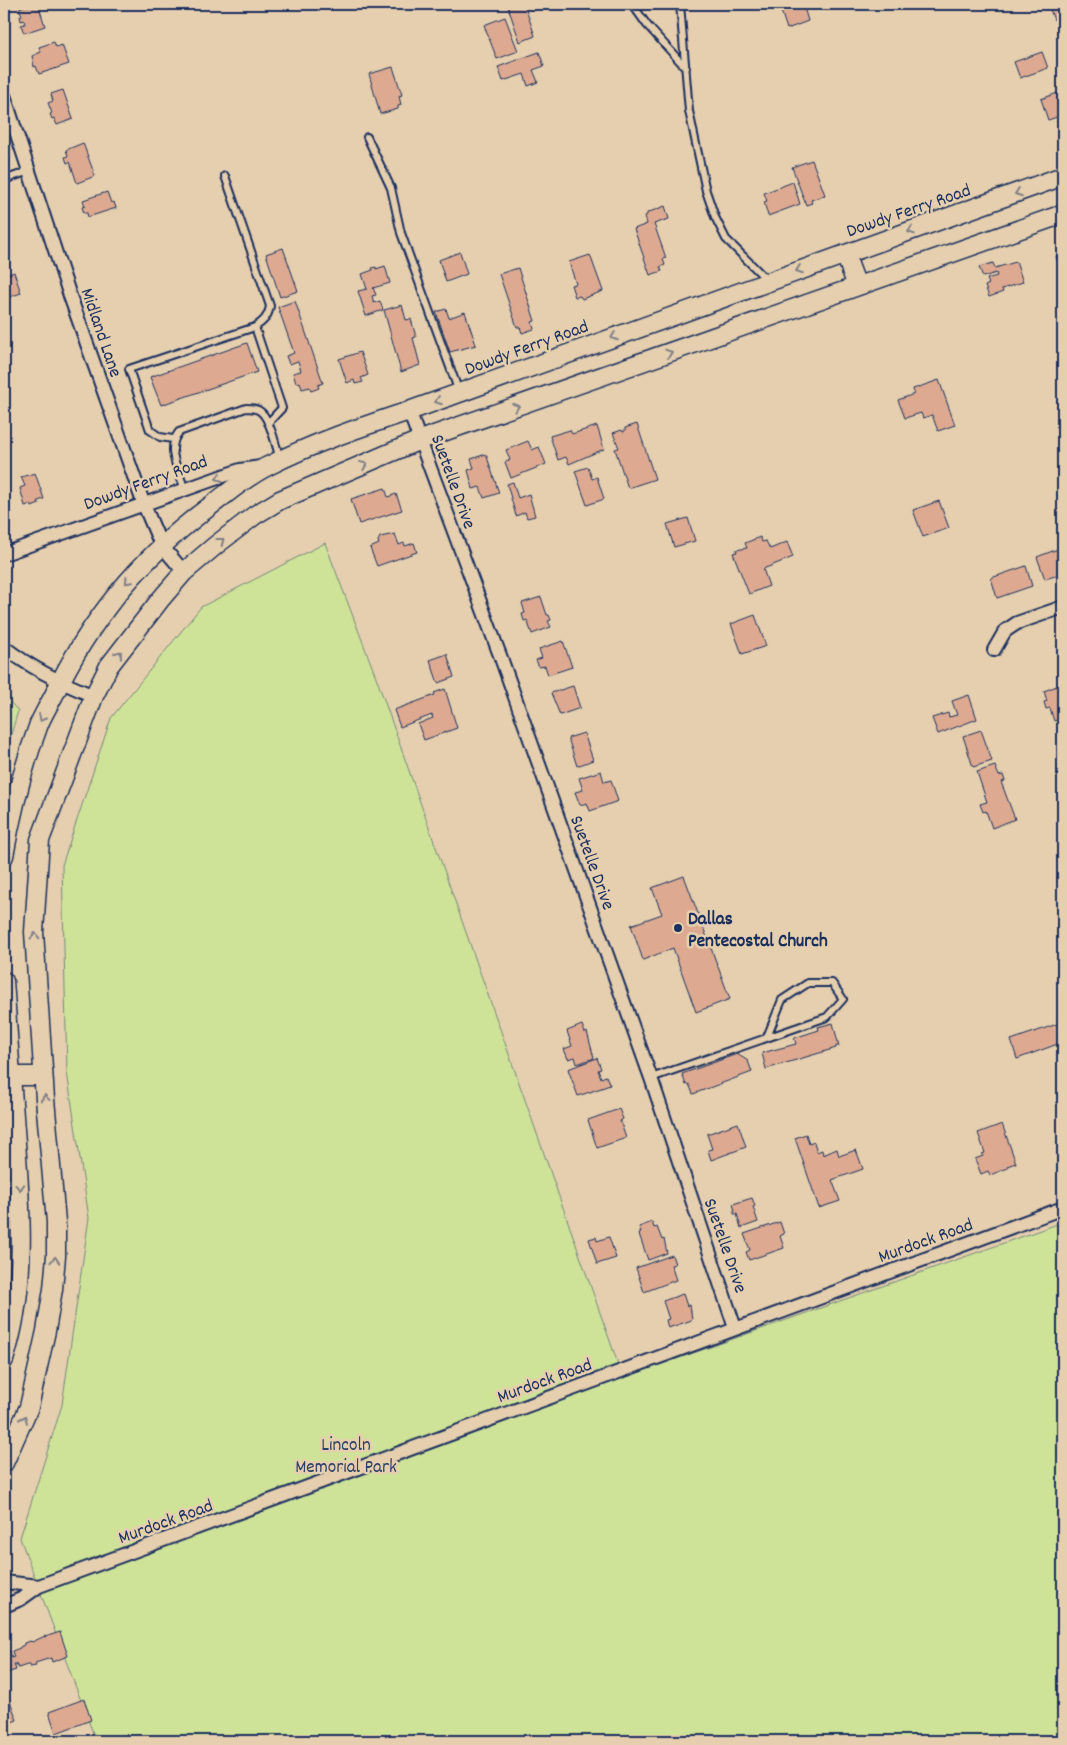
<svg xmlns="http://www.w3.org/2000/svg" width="1067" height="1745" font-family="Dekko,sans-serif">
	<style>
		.green { fill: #cee398; stroke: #74897b }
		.building { fill: #ddaa91; stroke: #1b2f5e }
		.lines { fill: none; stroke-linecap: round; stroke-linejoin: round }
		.service-casing { stroke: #1b2f5e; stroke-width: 10 }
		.minor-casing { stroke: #1b2f5e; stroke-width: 16 }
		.secondary-casing { stroke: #1b2f5e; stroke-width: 21 }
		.service { stroke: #e5cfae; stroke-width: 6 }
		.minor { stroke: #e5cfae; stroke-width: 12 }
		.secondary { stroke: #e5cfae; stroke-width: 18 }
		.oneway { stroke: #807f86 }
		.poi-dot { fill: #1b2f5e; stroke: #e5cfae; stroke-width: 2 }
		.labels { text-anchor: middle; stroke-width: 5; stroke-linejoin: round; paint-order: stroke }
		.street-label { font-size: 19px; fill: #1b2f5e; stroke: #e5cfae }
		.poi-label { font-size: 19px; font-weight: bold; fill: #1b2f5e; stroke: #e5cfae; text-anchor: start }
		.park-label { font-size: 19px; fill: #2d4164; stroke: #e5cfae }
	</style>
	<rect width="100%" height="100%" fill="#e5cfae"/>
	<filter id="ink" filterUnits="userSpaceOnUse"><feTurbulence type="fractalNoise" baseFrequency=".02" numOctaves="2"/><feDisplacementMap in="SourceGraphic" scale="10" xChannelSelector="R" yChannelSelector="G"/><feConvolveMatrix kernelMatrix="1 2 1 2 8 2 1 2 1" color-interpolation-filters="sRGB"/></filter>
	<g filter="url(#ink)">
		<path class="green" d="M325,543l51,134 247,701 440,-156v519h-967l-76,-203 42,-133 27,-187 -22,-146 -5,-207 49,-147 90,-111z
			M4,695l14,16 -14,47z"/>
		<path class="building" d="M30,4h8l7,22 -21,7 -3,-8 4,-1 -1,-4 -3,1 -1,-5 2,-1 -3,-7z
			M507,4h17l11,32 -15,6z
			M794,4h9l5,17 -21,8 -7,-21z
			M1048,4h15v13l-9,3z
			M505,17l13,34 -21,8 -13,-34z
			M54,42l2,5 6,-2 7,19 -30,10 -3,-8 -2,1 -2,-11 9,-4 -2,-5z
			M539,52l5,14 -11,4 5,12 -10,4 -4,-12 -21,7 -5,-14z
			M1042,52l6,16 -28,10 -6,-16z
			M393,67l9,28 -3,1 2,9 -3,1v3l-18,5 -11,-40z
			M63,90l10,29 -16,6 -3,-7 -2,1 -2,-5 2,-1 -4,-10 5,-2 -2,-7z
			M1063,91v24l-15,5 -7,-21z
			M83,143l12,33 -18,7 -7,-21 -3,1 -2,-6 3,-1 -2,-6z
			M812,160l13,35 -14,5 1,3 -6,2 -14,-38z
			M793,182l7,22 -32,12 -4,-14 3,-1 -3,-8z
			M107,192l4,11 3,-1 2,6 -28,9 -1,-4h-3l-2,-6 3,-1 -2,-6z
			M665,206l4,13 -15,5 12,34 -3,1 2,6 -5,2 2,4 -12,4 -16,-46 13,-5 -2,-8 2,-1v-2z
			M1063,246v23l-3,1 -4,-14 7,-3 -2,-6z
			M283,248l15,43 -18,6 -14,-43z
			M460,252l7,22 -21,8 -7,-22z
			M590,255l13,36 -21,8 -2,-3 -5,1 -4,-12 5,-1 -7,-22z
			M1016,262l7,20 -21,7 1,3 -14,5 -4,-11 4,-2 -2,-5 10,-3 -1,-3 -13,4 -4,-10 14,-4 2,5z
			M385,266l5,17 -17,5 3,7 -4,1 2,7 6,-2 3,9 -17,6 -8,-25 9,-2 -5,-15 11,-4 -1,-2 4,-1v2z
			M518,268l17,53 -3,1 2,7 -12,4 -2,-6h-3l-18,-53z
			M14,272l7,21 -17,6v-23z
			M295,301l28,82 -5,2 1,3 -8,3 -1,-4 -8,2 -2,-7 -4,1 -3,-10 8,-2 -3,-10 -9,3 -3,-8 8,-3 -16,-46z
			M402,305l4,15 5,-1 5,18 -3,1 7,27 -19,7 -17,-62z
			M446,309l3,9 16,-6 11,33 -26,7 -14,-40z
			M247,343l10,29 -96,33 -11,-28z
			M360,352l8,23 -7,3 2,4 -8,2 -1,-4 -7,3 -8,-24z
			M939,380l16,45 -17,6 -6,-16 -9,3 -2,-5 -16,5 -7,-18 16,-6 -1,-5z
			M637,424l18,55 -27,9 -13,-39 4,-1 -6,-15 9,-3 1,2 2,-1v-3z
			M597,426l7,23 -35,15 -3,-7 -8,3 -8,-24 20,-6 2,4z
			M528,441l4,9 7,-3 7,17 -35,14 -6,-16 5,-2 -4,-10z
			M486,454l13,39 -15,5 -4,-11 -7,2 -5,-19 6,-2 -3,-9z
			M588,467l4,12 5,-2 7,22 -17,6 -12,-34z
			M35,473l9,26 -6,2 1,3 -7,3 -1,-3 -6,2 -5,-18 5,-2 -4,-9z
			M513,482l5,16 11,-4 6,22 -8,2 -2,-6 -9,4 -9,-32z
			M385,488l3,9 8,-3 6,16 -43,14 -8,-25z
			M939,501l10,27 -26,9 -10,-27z
			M688,518l7,23 -21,6 -7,-23z
			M395,534l4,11 5,-2 1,3 9,-3 3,9 -40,14 -7,-18 9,-4 -1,-3 2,-4z
			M760,537l2,5 4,-1 4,8 17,-7 6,15 -30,12 6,17 -20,8 -16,-41 4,-1 -1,-2 11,-2 -2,-5z
			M1063,547v22l-3,1 2,4 -17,5 -8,-22z
			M1026,566l6,20 -35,12 -6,-20z
			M541,597l6,18h2l2,5 -3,1 3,6 -19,7 -5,-14 -3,1 -2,-7 3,-1 -3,-10z
			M755,615l11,31 -24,8 -11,-30z
			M563,641l9,26 -24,8 -3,-9 -6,1 -3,-7 6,-2 -3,-9z
			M447,654l7,23 -16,6 -8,-23z
			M1062,684l1,5v29l-9,3 -4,-13 -4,1 -2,-7 3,-1 -3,-10z
			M573,686l7,22 -20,7 -9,-22z
			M445,689l12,39 -33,12 -6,-16 15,-6 -1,-3 -32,12 -6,-17 41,-15 -1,-2z
			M969,695l8,24 -39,15 -6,-16 16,-5 1,4 8,-2 -5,-14z
			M981,730l11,31 -19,6 -10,-31z
			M584,733l9,27 -16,6 -9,-28z
			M995,766l4,10 4,-1 2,6 -4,1 14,37 -23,9 -6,-17 -3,1 -3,-8 7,-2 -10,-30z
			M601,771l3,11 7,-2 7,21 -28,10 -3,-8 -7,2 -5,-13 8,-2 -4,-12z
			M684,876l46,123 -34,13 -23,-64 -30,12 -12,-35 31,-11 -10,-26z
			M1063,1022v20l-46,17 -6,-19z
			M833,1023l6,23h-3v2l-70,21 -4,-16 34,-9 -2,-6 25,-8 -1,-3z
			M582,1025l3,8 2,-1 7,26 -17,6 -2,-7 -7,2 -4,-10 8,-3 -5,-15z
			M737,1054l11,7 4,11 -59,22 -4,-10 -3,1 -4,-11z
			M597,1058l4,11 -3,1 3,8 5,-2 4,9 -32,11 -10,-27z
			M619,1109l4,10 -3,2 6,17 -29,10 -9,-28z
			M738,1123l8,24 -35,13 -3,-10 4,-1 -5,-15z
			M1002,1124l14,39 -9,3 1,2 -18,7 -2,-4 -7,3 -6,-15 8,-3 -1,-2 3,-1 -7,-20z
			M806,1134l3,10 5,-2 3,10 5,-2 1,5 14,-6 2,7 17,-6 7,19 -31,11 8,21 -21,7 -24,-70z
			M752,1198l3,8 -2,1 5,15 -17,6 -4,-14h-3v-3h1l-2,-7z
			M652,1222l2,6 3,-1 5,13 2,-1 3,14 -19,7 -9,-26 2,-1 -2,-6z
			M780,1222l4,12 -4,2 4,12 -35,12 -3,-8 4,-2 -6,-16z
			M596,1237l1,4 12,-4 7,21 -19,6 -8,-25z
			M672,1255l3,9 -4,1 5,15 -32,12 -8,-24z
			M683,1294l4,12 3,-1 2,15 -24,8 -2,-8 3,-1 -6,-18z
			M60,1632l8,24 -16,6 -1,-4 -16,5 1,3 -6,1v-2h-3l-9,3 -2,-4h-2l2,6 -12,4v-22l5,-2 3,8 2,-1 -2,-6 8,-3v-1l4,-2v-2l7,-2 1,1 13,-6v1z
			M4,1685l13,35 -13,5z
			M84,1699l7,21 -35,13 -7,-21z"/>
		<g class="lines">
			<g class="service-casing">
				<path id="service" d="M632,4l15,21 39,43
					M680,4l9,107 17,80 9,26 11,22 42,42
					M367,137l24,51 10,45 58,159
					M225,176l45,130c-2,11 -6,15 -15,21
					M4,180l25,-9
					M173,439l-13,-2 -10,-7 -21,-61 126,-42 27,81 -14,15
					M185,490c-6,-19 -20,-41 -6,-58l67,-24c5,0 11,0 15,4 9,7 16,37 19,48
					M651,1078l176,-61 16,-18 -11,-16h-24l-26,17 -15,37"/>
			</g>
			<g class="minor-casing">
				<path id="minor" d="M4,95l66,201 74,209 17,40 23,27
					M409,411l92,247 150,420 84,250
					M4,554l236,-84 21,-3
					M4,647c28,22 57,36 90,49
					M994,650l11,-19 12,-8 46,-16
					M4,1582l35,4
					M4,1606l17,-7 18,-13 1024,-378"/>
			</g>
			<g class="secondary-casing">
				<path id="secondary" d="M845,254l12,32
					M4,856c8,-45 19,-89 35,-132 4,-9 9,-18 14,-27 36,-77 87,-139 156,-190 19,-14 38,-31 59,-41 45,-23 93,-39 141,-55l654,-235
					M4,981c4,50 7,99 11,149 6,76 13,155 -11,230
					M11,1076h32
					M4,1463l25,-56 17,-76 7,-42 3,-33v-34l-11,-123 -11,-167 6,-92 54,-144 15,-30 51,-66 24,-28 32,-27 39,-30 25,-15 140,-60 643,-226"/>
			</g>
			<use href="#service" class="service"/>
			<use href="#minor" class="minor"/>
			<use href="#secondary" class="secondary"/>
		</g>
		<defs><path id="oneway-chevron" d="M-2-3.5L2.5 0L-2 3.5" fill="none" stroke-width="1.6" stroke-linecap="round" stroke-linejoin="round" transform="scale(1.25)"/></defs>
		<g class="oneway">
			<use href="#oneway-chevron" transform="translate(1018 193) rotate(160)"/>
			<use href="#oneway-chevron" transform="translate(911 231) rotate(161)"/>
			<use href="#oneway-chevron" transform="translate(799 270) rotate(160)"/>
			<use href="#oneway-chevron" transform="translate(614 337) rotate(160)"/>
			<use href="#oneway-chevron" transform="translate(669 353) rotate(-19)"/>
			<use href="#oneway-chevron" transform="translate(438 401) rotate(160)"/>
			<use href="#oneway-chevron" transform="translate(516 407) rotate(-19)"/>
			<use href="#oneway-chevron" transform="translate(364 465) rotate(-22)"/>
			<use href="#oneway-chevron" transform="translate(219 478) rotate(160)"/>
			<use href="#oneway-chevron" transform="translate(221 541) rotate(-38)"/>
			<use href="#oneway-chevron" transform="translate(128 581) rotate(133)"/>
			<use href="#oneway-chevron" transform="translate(119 654) rotate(-52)"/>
			<use href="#oneway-chevron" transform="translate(42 718) rotate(115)"/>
			<use href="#oneway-chevron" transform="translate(35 936) rotate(-91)"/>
			<use href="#oneway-chevron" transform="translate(45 1098) rotate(-95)"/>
			<use href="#oneway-chevron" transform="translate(20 1187) rotate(86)"/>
			<use href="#oneway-chevron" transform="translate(55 1260) rotate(-86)"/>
			<use href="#oneway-chevron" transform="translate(24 1419) rotate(-66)"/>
		</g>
	</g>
	<circle class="poi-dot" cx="678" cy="928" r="5"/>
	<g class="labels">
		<g class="street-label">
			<text transform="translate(908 209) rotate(-19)" y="7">Dowdy Ferry Road</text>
			<text transform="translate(103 332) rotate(71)" y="7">Midland Lane</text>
			<text transform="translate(526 346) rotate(-20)" y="7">Dowdy Ferry Road</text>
			<text transform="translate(145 481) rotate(-20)" y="7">Dowdy Ferry Road</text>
			<text transform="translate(455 481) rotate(70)" y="7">Suetelle Drive</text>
			<text transform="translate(594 862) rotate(70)" y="7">Suetelle Drive</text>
			<text transform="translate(925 1239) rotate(-20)" y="7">Murdock Road</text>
			<text transform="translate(727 1245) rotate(71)" y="7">Suetelle Drive</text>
			<text transform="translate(544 1379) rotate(-20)" y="7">Murdock Road</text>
			<text transform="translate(165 1520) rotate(-20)" y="7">Murdock Road</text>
		</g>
		<g class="poi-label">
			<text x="688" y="924">Dallas<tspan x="688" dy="22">Pentecostal Church</tspan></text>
		</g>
		<g class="park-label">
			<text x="346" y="1450">Lincoln<tspan x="346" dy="22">Memorial Park</tspan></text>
		</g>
	</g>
	<rect width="1067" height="1745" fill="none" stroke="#e5cfae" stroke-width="20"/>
	<rect x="10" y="10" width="1047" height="1725" fill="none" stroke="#1b2f5e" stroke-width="2" filter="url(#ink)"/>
</svg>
